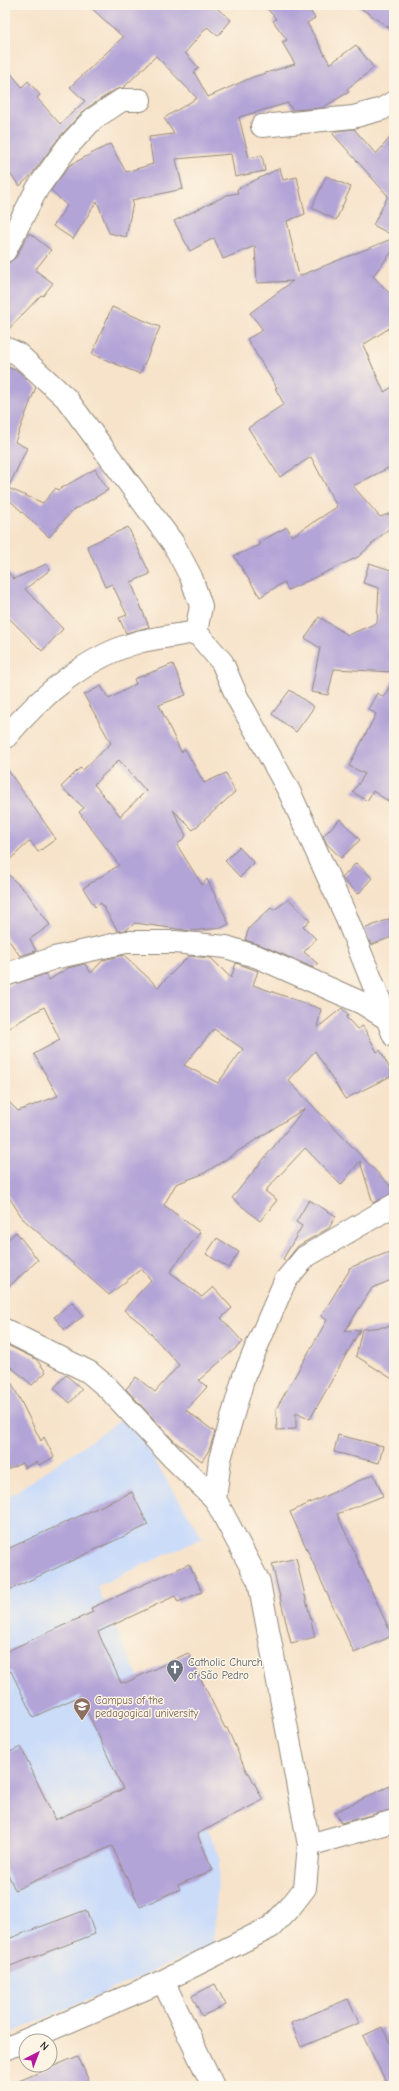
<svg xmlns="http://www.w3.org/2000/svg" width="399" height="2091" font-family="'Comic Neue',sans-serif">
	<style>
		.built { fill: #cbdcf9 }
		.building { fill: #b3a4d7; fill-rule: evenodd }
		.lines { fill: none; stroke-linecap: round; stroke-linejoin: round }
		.minor-casing { stroke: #91877a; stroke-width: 24 }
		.minor { stroke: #fff; stroke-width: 22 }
		.labels { text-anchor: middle; stroke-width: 3; stroke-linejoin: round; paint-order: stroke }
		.worship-label { font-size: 11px; fill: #5b616d; stroke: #fcf5e5; text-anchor: start }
		.education-label { font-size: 11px; fill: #785e54; stroke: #fcf5e5; text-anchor: start }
	</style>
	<rect width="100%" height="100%" fill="#fcf5e5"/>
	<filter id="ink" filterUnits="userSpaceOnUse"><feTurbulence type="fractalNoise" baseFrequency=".025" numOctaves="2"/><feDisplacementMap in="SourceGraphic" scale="8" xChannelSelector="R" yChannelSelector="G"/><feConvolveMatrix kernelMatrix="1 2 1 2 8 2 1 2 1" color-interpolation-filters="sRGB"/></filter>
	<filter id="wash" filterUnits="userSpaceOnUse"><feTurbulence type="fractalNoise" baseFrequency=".012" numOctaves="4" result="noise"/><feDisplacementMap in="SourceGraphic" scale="16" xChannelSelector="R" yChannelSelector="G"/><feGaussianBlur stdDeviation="0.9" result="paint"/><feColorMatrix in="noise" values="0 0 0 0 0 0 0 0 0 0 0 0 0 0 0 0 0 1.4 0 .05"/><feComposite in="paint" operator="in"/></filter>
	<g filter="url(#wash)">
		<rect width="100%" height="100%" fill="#f7e3ca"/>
		<path class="built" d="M127,1416l76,122 -106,48 123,271 -7,88 -204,89 -4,-4v-531z"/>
		<g id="blocks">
			<path class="building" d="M88,5h125l18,15 -13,16 -11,-9 -22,26 14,15 -5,4 14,25 45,-20 42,-13 -13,-22 5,-2 -14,-19 3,-2 -12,-14h42l9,13 -8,5 23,41 26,-19 18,23 -27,21 2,3 -27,16 -30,2 -4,-7 -49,14 10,41 13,-3 3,16 -30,6 -4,-23 -55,5 7,30 -51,11 1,3 -7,34 -17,-4 -12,-32 -24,38 -20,-13 14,-20 -16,-16 19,-25 40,-21 16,28 27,-8 -4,-27 25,-3 -10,-16 33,-20 -41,-42 -33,32 -8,2 -31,20 -26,29 -26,35 -12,12 -15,-18v-102l17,21 6,-6 12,14 -3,3 23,26 25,-23 -15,-14 53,-50z
				M356,5h38v26z
				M354,129l22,25 18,-21v103l-21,-11 15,-29 -55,-62 3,-3z
				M280,168l3,12 14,-3 8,37 -18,7 12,55 95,-38v11l-21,27 21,22v27l-31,20 21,47 10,-6v79l-41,21 27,31 14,-5v12l-36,33 -70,33 -4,-8 -24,15 -26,-41 26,-11 -1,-3 28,-15 5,9 45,-29 -26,-50 -31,20 -32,-49 36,-24 -9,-16h2l-30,-49 16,-9 -13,-17 43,-32 -36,2 -2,-37 -32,13 -9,-21 -24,13 -16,-30 53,-26 11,-2 -1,-4z
				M326,176l25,11 -15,33 -24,-12z
				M29,233l22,17 -16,20 18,13 -10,13 -2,-1 -36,38v-68l11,-8z
				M112,307l48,20 -20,47 -48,-20z
				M5,366l13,5 18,16 -21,55 12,6 -19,40 35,15 13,-15 2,2 37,-21 13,21 -36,21 -23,26 -44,-41z
				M128,527l22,47 -19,8 18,45 -23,6 -7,-15 8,-3 -15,-31 -7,3 -18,-41z
				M369,563l25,8v101l-60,-3 -6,26 -17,-3 9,-44 -15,-10 14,-21 29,18 29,-12 2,-35 -16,-5z
				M46,564l4,6 -25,19 38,40 -21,22 -37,-37v-45l9,10z
				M173,664l13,31 -27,10 22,47 4,-3 19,34 22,-10 9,19 -42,38 -20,-20 13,26 -9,9 25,40 5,-6 22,45 -8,4 -29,3 -57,-8 -9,7 -8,1 -17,-28 -6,4 -12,-19 36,-23 -40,-53 5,-4 -23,-21 19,-19 3,2 28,-27 -27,-48 17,-9 8,13 27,-15 -2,-5zM119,760l27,31 -26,25 -26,-32z
				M394,678v127l-21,-14 -6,10 -14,-9 12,-18 -16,-8 27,-52 -8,-5 9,-16 7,4z
				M290,690l24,17 -18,25 -24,-18z
				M5,766l51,73 -18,13 -8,-11 -25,23z
				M340,819l20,21 -19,18 -14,-14 -4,-8z
				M239,847l15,16 -14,14 -15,-16z
				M356,863l16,15 -14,16 -16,-16z
				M5,871l23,23 22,31 -20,14 6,12 -16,5 -15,-21z
				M289,899l21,22 -7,5 13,13 -12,13 14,12 -4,4 -51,-22 -18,-6 4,-12 22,-20 3,2z
				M394,917v19l-23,9 -7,-16z
				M124,955l34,32 31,-31 22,2 20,20 5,-15 22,8 -5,14 68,24 -4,19 25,-20 6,7 -2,3 3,2 8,9 6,-3 14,26 3,-2 13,25 -48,24 -30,-48 -27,29 106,110v3l-21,10 -13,-42 -19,24 -36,-37 -40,43 12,9 -17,21 -28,-23 73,-90 -102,66 -27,10 -12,21 36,27 -30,40 32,25 11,-10 19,21 -11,10 22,24 -44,38 8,7 -21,23 29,22 -6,18 -7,11 -27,-19 -49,-53 10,-12 19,15 24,-27 -36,-40 -19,-15 27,-30 -10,-11 -32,26 -86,-76 -18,-28v-93l13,13 40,-15 -24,-42 26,-14 -16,-33 -39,23v-43l41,-13 3,6 19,-12 17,-4 6,9 12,-13zM214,1029l29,20 -25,34 -34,-18z
				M309,1200l27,16 -7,12 -31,18 -12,15 -3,-2 19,-33 -6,-4z
				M16,1232l22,28 -33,30v-48z
				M217,1238l22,14 -10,16 -23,-14z
				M394,1250v29l-22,9 -27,43 15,-1 -50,89 -14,-7v17l-19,1 -1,-21 51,-89 -6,-4 28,-45v-3z
				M72,1302l11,14 -18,14 -11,-13z
				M394,1326v54l-38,-24 6,-27z
				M5,1344l31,15 10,13 -14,13 -27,-23z
				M5,1370l36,71 3,-4 10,20 -15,8 -2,-3 -13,6 -2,-5 -17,8z
				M66,1375l16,14 -12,14 -16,-15z
				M338,1435l45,11 -4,17 -45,-11z
				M374,1474l9,22 -46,18 55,122 -38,17 -64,-141z
				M132,1492l16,33 -143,67v-42z
				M296,1558l19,79 -24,6 -19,-79z
				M189,1564l13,28 -24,10 -3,-6 -77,36 23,51 3,-1 1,1 63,-30 37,75h2l20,45h2l14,27 -66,34 16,36 -35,15 2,4 -40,18 -28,-61 -97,44 -10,-23v-113l16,-7 34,73 68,-31 -43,-93 -47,21 -22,-46 -6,3v-22l88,-40 -2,-4z
				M394,1784v25l-53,14 -6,-11z
				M86,1910l9,24 -90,34v-28z
				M215,1984l11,21 -24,11 -10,-20z
				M348,1999l11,24 -58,24 -10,-24z
				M382,2027l12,24v35h-6l-25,-50z
				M78,2056l13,30h-84z"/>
		</g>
	</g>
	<g filter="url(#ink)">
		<use href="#blocks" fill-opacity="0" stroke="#91877a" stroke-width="1"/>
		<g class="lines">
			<g class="minor-casing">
				<path id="minor" d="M262,126l91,-9 29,-8 12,-7
					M5,251l32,-62 31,-43 25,-27 29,-19h18
					M5,348l13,6 48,44 107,145 18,34 10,29 -5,26 26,30 15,35 52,94 56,123 49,122
					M5,738c37,-43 81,-82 137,-97 18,-4 36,-6 54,-9
					M5,975l49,-17 72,-16h49l51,5 32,10 104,46 24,15
					M5,1330l84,42 19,16 65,70 42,41
					M309,1845l85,-24
					M163,1981l50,105
					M5,2049l158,-68 108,-54 20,-21 14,-18 4,-43 -50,-263 -44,-83 5,-40 24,-83 41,-95 20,-24 89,-52"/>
			</g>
			<use href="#minor" class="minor"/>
		</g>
	</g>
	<defs>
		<g id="church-pin" transform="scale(0.9)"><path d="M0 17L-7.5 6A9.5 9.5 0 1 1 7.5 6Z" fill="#6b7280" stroke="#fcf5e5"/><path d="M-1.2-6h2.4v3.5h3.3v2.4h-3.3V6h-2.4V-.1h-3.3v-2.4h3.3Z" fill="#fff"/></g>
		<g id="university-pin" transform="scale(0.9)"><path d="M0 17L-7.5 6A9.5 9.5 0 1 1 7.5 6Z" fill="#8d6e63" stroke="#fcf5e5"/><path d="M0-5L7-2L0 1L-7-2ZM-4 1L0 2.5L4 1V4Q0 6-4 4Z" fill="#fff"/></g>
	</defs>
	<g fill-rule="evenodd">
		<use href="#church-pin" x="175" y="1668"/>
		<use href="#university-pin" x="82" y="1706"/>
	</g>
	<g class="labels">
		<g class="worship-label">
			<text x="188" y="1666">Catholic Church<tspan x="188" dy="13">of São Pedro</tspan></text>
		</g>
		<g class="education-label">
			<text x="95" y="1704">Campus of the<tspan x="95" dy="13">pedagogical university</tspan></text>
		</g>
	</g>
	<rect width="399" height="2091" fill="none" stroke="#fcf5e5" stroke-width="20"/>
	<g transform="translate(38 2053) rotate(42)"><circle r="19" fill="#fcf5e5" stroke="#a8a49b"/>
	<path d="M0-3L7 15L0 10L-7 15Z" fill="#b5179e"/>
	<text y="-6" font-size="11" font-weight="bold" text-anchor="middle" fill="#2b2b2b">N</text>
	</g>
</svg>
